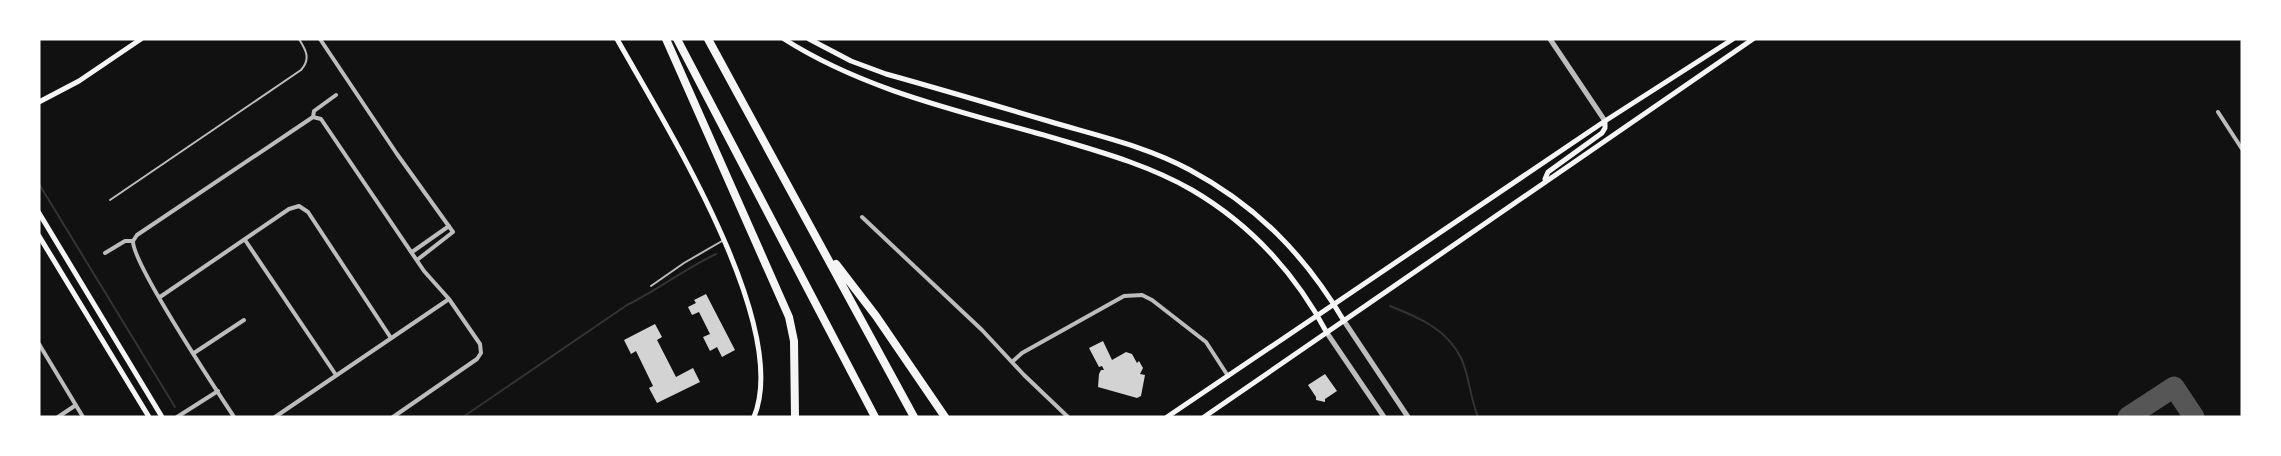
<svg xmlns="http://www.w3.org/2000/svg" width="2281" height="456" font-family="'Work Sans',sans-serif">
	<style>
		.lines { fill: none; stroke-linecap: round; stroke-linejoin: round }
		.stream { stroke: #333; stroke-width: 2 }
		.taxiway { stroke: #565656; stroke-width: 21 }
		.building { fill: #d3d3d3 }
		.service { stroke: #bcbcbc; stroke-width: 2 }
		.minor { stroke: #bcbcbc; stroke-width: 4 }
		.tertiary { stroke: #bcbcbc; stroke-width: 5 }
		.secondary { stroke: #f5f5f5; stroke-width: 5 }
		.motorway { stroke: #f5f5f5; stroke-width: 8 }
	</style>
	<rect width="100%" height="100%" fill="#111"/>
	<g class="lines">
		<path class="stream" d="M39,184l136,223
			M1390,306c28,11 57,23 71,52 8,16 9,40 17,59
			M463,417l164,-112c31,-15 57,-36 89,-51"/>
		<path class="taxiway" d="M2128,417l46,-30 20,30"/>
	</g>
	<path class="building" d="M706,294l29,56 -13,7 -5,-10 -7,4 -7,-14 7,-3 -11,-22 -7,3 -4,-8 8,-4 -2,-3z
		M655,324l7,13 -5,3 19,37 17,-9 7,14 -43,21 -8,-15 4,-2 -17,-35 -5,3 -7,-14z
		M1103,341l9,19 14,-8 6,2 5,9 2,-2 4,7 -3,6 5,1 -4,21 -4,2 -39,-11 1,-13 2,-4h3l-2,-4 -3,1 -10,-19z
		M1325,374l12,17 -12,8v3l-9,-2v-3l-8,-12z"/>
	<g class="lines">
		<path class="service" d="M110,200l191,-130c10,-11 5,-20 -2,-31
			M651,286l33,-23 38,-22"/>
		<path class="minor" d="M320,39l77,115 56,78 -36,28
			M2218,112l24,37
			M313,117l8,2 103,152 25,28 31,45 1,9 -4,6 -84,58
			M313,117l1,-6 22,-16
			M862,217l120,113 42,45 44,42
			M245,240l91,135
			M133,241l4,-6 176,-118
			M133,241c-1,22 84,150 101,176
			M412,252l37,-26
			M105,253l20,-12h8
			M160,297l129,-88 10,-3 9,6 83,126
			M39,344l44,73
			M194,353l50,-33
			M1012,362l10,-9 102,-57 18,-1 10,5 54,42 22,34
			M58,417l18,-12
			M177,417l41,-26
			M275,417l174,-118"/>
		<path class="tertiary" d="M1550,39l55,82
			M1344,321l64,96
			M1327,333l57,84"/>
		<path class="secondary" d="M617,39c46,82 175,286 137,378
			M784,39c85,54 185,74 280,102 44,13 88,26 128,49 58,34 103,83 135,143
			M809,39l42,22 35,13c54,15 108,31 162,47 47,14 98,25 142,49 67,36 115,85 154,151
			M39,102l40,-21 62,-42
			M1545,179l3,-7 54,-39 3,-5v-7
			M39,213l123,204
			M39,236l110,181
			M1167,417l438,-296 128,-82
			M1204,417l549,-378"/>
		<path class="motorway" d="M666,39l123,278 5,24 1,76
			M677,39l198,378
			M708,39l206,378
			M836,264l40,52 69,101"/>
	</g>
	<rect width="2281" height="456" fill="none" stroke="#ffffff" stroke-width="81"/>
</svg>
